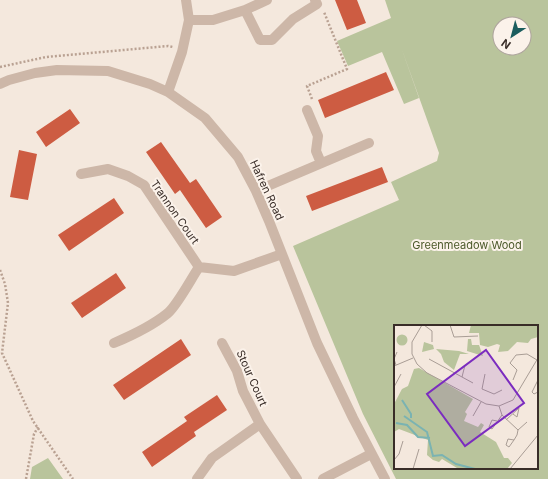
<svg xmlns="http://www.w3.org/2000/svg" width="548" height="479" font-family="Inter,sans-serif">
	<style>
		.green { fill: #b9c49c; fill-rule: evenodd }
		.building { fill: #cd5c42 }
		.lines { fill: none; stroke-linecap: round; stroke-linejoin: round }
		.path { stroke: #b9a192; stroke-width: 2.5; stroke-dasharray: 2 2; stroke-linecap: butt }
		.minor { stroke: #cdb7a8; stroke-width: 10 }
		.labels { text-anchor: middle; stroke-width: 4; stroke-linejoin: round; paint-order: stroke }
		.street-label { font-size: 11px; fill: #392d28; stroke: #fbf2ea }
		.park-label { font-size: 11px; fill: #4b592a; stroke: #fbf2ea }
		.inset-river { fill: none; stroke: #7ab3b2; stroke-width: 2 }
		.inset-road { fill: none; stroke: #a99d95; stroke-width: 1 }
		.view { fill: #7b2cbf; fill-opacity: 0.15; stroke: #7b2cbf; stroke-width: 2 }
		.inset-edge { fill: none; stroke: #392d28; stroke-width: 2 }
	</style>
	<rect width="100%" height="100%" fill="#f4e8dd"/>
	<path class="green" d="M385,0h163v479h-152l-33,-65 -70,-168 106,-46 -8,-18 46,-21 2,-8 -38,-106 18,51 -15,6 -22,-52 -34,14 -11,-25 54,-23zM500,24h24v24h-24zM395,326h142v142h-142z
		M48,458l15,21h-33l2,-12z"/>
	<path class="building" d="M335,0h22l9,23 -19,7z
		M386,72l8,18 -69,28 -7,-18z
		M70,109l10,14 -34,24 -10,-15z
		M161,142l29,41 6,-4 26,38 -16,11 -26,-38 -5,4 -29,-42z
		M19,150l18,4 -9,46 -18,-3z
		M382,167l6,15 -76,29 -6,-15z
		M114,198l10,15 -55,38 -11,-16z
		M116,273l10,15 -44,30 -11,-15z
		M181,339l10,16 -67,45 -11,-15z
		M217,395l10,15 -33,22 2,4 -44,31 -10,-15 45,-31 -3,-4z"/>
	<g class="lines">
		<path class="path" d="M0,67l46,-10 122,-11 5,1
			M312,99l-5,-13 40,-17 -23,-57
			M0,270l5,14 3,19 -6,50 31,68 40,58
			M26,479l8,-45 4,-7"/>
		<path class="minor" d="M245,10l15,30h12l21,-21 24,-15 -2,-4
			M189,20h24l32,-10 22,-10
			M0,84l9,-4 26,-7 22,-3 51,1 42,13 18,8 37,26 33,39 18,34 13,30 48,122 36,75 32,61
			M168,92l14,-40 7,-32 -3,-20
			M307,110l11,26 -2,15 5,12
			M81,174l27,-5 20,7 16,9 55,82c-8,12 -21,37 -31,46 -16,13 -35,22 -54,30
			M256,191l113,-48
			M199,267l35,4 48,-17
			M222,343l15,28 6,20 17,33 37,55
			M197,479l15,-21 48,-34
			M323,479l48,-25"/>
	</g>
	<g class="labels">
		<g class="street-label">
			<text transform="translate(267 190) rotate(65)" y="4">Hafren Road</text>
			<text transform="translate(175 212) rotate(55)" y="4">Trannon Court</text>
			<text transform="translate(252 378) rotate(66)" y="4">Stour Court</text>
		</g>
		<g class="park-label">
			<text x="467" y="249">Greenmeadow Wood</text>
		</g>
	</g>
	<g transform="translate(394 325)">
		<rect width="144" height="144" fill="#f4e8dd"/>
		<path d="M77,0h67v12l-7,2 -3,4 -11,-1 -9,9 -10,1 2,-7 -3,-1 -9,3 -8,-2 -1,-12h-10zM2.5 15a5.5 5.5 0 1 1 11 0a5.5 5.5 0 1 1-11 0ZM74,14h3l1,6h7l4,11 -16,-5zM30,17l9,3 1,4 -12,3zM42,24l23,2 10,3h-9l-6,16 -10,-8 -3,-8zM25,43l54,31 -8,13 2,2 -3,7 14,6 3,-4 3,2 -4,7 16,10 8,16h4l4,5 -5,6 -50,-1 -15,-9 -3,3 -6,-2 -6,-5 1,-15 -29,-11 -5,3v-28l8,-15 6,-3 6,-17z" fill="#b9c49c"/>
		<path class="inset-river" d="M8,75l9,14v4M10,91l23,16 6,24 9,-1 14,9 19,5M2,98l11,2 11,12 12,1"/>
		<path class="inset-road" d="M28,0l-10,17v12l5,10 10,9 59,31 13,2 14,-6 25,-42M30,0l8,6v11M56,0l4,12 24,-1M35,34l44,24M2,40l-2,-6 3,-7M0,41l19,-8M91,49l-3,15 12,5 8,-4M68,52l3,-12M119,55l4,-10 -7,-7 6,-8 11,-1 10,6M144,55l-6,12 2,2 4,-2M0,62l7,-13M105,81l3,9 16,15 -1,5 -3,5 -5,7 -3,-2 2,-6 6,1M79,91l8,-14M112,95l13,-12 -2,9 -4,-3M103,96l-5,-1 -3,7 3,2 10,-14M124,105l9,-8M0,135l5,-6 4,-13M19,144l6,-20M116,144l28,-34"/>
		<path class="view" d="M92,25l38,53 -59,43 -38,-52z"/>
		<rect width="144" height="144" class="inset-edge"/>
	</g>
	<g transform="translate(512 36) rotate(216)"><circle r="19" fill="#fbf2ea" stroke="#ada39c"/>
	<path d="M0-3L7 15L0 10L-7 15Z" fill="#1b5d5e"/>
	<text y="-6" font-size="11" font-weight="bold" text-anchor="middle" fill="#392d28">N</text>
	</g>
</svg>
